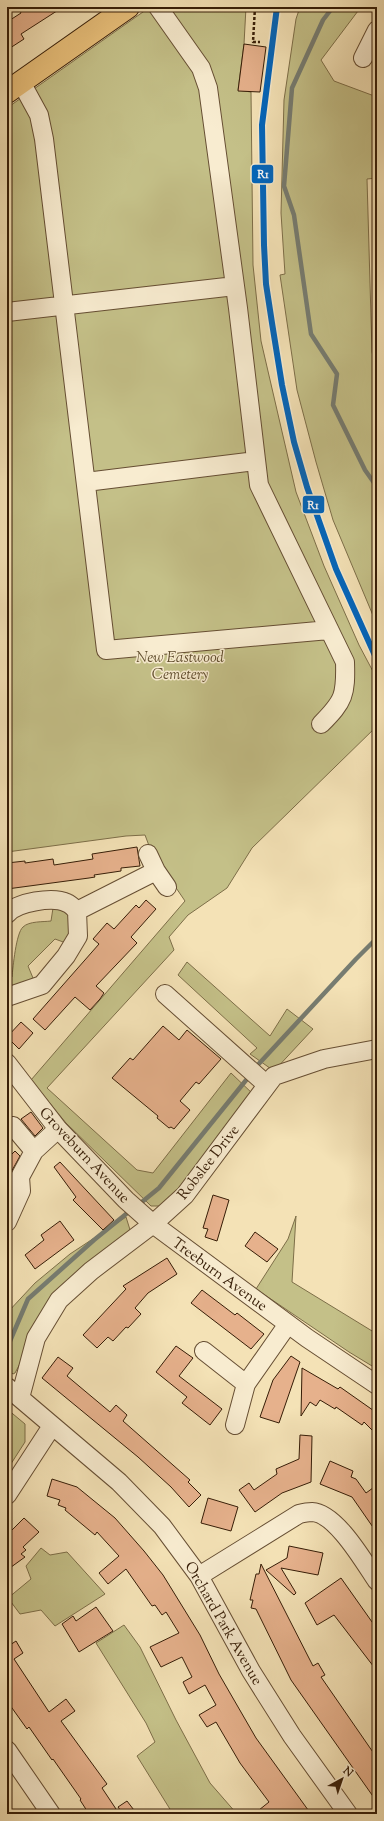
<svg xmlns="http://www.w3.org/2000/svg" width="384" height="1821" font-family="'Sorts Mill Goudy',serif">
	<style>
		.green { fill: #c4c088; stroke: #7d6e48 }
		.lines { fill: none; stroke-linecap: round; stroke-linejoin: round }
		.stream { stroke: #767c71; stroke-width: 4.5 }
		.building { fill: #e6b18c; stroke: #361d07 }
		.minor-casing { stroke: #664e33; stroke-width: 20 }
		.major-casing { stroke: #361d07; stroke-width: 24 }
		.path { stroke: #361d07; stroke-width: 2.5; stroke-dasharray: 3 2; stroke-linecap: butt }
		.minor { stroke: #f8ecd0; stroke-width: 18 }
		.major { stroke: #eac17b; stroke-width: 22 }
		.rail-1-casing { stroke: #f8ecd0; stroke-width: 9 }
		.rail-1 { stroke: #0065bd; stroke-width: 6 }
		.labels { text-anchor: middle; stroke-width: 3; stroke-linejoin: round; paint-order: stroke }
		.park-label { font-size: 15px; font-style: italic; fill: #614e2e; stroke: #f8ecd0 }
		.street-label { font-size: 15px; fill: #361d07; stroke: #f8ecd0 }
		.line-badge { stroke: #f8ecd0; stroke-width: 1.5 }
		.badge-label { font-size: 11px; text-anchor: middle; font-weight: bold; fill: #fff }
	</style>
	<rect width="100%" height="100%" fill="#f4e2b6"/>
	<filter id="stains"><feTurbulence type="fractalNoise" baseFrequency=".005" numOctaves="4"/><feColorMatrix values="0 0 0 0 .2 0 0 0 0 .09 0 0 0 0 .02 0 0 0 .5 -.17"/></filter>
	<radialGradient id="worn" r=".72"><stop offset=".6" stop-color="#630" stop-opacity="0"/><stop offset="1" stop-color="#630" stop-opacity=".3"/></radialGradient>
	<path class="green" d="M150,7h96l-2,37 -6,46 13,2 2,173 8,76 35,151 28,74 35,79 18,34v47l-125,122 -25,40 -39,27 -19,22 5,13 -127,138 90,82 16,3 78,-100 23,22 -79,99 -13,12h-11l-85,-83 -35,-43 154,-179 -34,-50 -6,-16 -19,1 -119,16v-744z
		M300,7h61l-40,53 13,21 43,16v81l-10,1 5,173 5,20v253l-44,-105 -17,-58 -19,-72 -17,-115 5,-1 -4,-61 3,-113 12,-81z
		M53,908l8,1 10,5 4,14 -9,15 -11,-4 -27,27 5,12 -12,8 -14,4v-11l5,-2c1,-10 4,-44 11,-50 6,-6 20,-5 28,-6z
		M187,962l83,74 17,-27 26,20 -39,42 -24,-17 7,-6 -79,-73z
		M296,1216l-4,66 85,52v35l-28,-17 -93,-63 32,-50z
		M126,1217l5,16 -51,36 -57,89 -8,15 -2,1 -6,-5v-56l28,-30 35,-29z
		M7,1409l18,15v18l-18,28z
		M41,1548l9,7 17,-3 38,42 -50,32 -14,-16 -21,4 -12,-16 23,-19 -5,-13z
		M124,1625l16,22 36,73 34,63 27,31h-64l-36,-58 18,-14 -9,-19 -50,-80z"/>
	<g class="lines">
		<path class="stream" d="M333,7l-10,13 -31,68 -8,98 10,29 17,119 26,40 -4,31 32,65 12,17
			M255,1068l101,-109 21,-21
			M137,1206l22,-18 92,-114
			M7,1348l21,-49 66,-59 37,-30
			M7,1436v6"/>
	</g>
	<path class="building" d="M18,7h45l-42,27 3,5 -17,11v-28l14,-9z
		M244,44l22,3 -6,45 -22,-1z
		M137,847l3,19 -19,2v3l-27,4 1,2 -6,1 -82,11v-26l18,-2v2l28,-4 1,6 39,-6 -1,-5z
		M146,900l10,9 -25,28 6,6 -41,43 8,7 -4,6 -10,11 -15,-13 -30,33 -12,-11 66,-75 -6,-5 14,-16 7,6 22,-24 3,3z
		M21,1022l12,11 -14,16 -12,-12z
		M163,1026l16,14 8,-10 34,29 -22,25 -3,-2 -16,19 10,9 -16,19 -3,-2 -2,1 -12,-10 1,-2 -46,-38 18,-20 3,2z
		M31,1112l12,16 -8,8 -14,-17z
		M15,1151l5,5 -10,18 -3,3v-18z
		M60,1162l54,58 -11,10 -30,-30 3,-3 -22,-30z
		M213,1195l16,5 -12,41 -12,-4 3,-8 -5,-1z
		M60,1221l14,19 -39,29 -10,-14 19,-15 -3,-5z
		M255,1232l23,17 -11,13 -22,-16z
		M167,1258l10,16 -29,19 -13,15 6,6 -13,14 -2,-1 -13,14 -5,-4 -11,11 -14,-13 43,-46 -3,-3z
		M202,1290l33,25 2,-2 27,21 -13,15 -60,-46z
		M176,1346l17,12 -14,18 43,33 -12,16 -28,-22 5,-6 -31,-25z
		M291,1356l9,6 -21,61 -19,-6 13,-37z
		M58,1357l15,11 -6,8 43,36 6,-7 11,10 -4,6 67,59 -2,2 13,13 -12,12 -18,-20 -33,-30 -96,-79z
		M302,1368l36,21 2,-2 37,26v22l-13,-13 -2,3 -26,-18 -1,2 -15,-9 -4,6 -6,-4 -9,14z
		M300,1435l12,1 -1,46 -29,11 -27,19 -16,-22 10,-7 5,7 23,-16 -1,-5 23,-10z
		M330,1461l23,10 -2,6 5,2 10,14 11,-8v48l-25,-36 -32,-13z
		M52,1479l25,8 38,31 29,33 19,24 37,60 19,39 37,64 55,76h-57l15,-12 -29,-39 -24,-41 -9,5 -8,-12 17,-10 -11,-20 -16,9 -6,-12 9,-5 -10,-20 -21,10 -11,-20 29,-14 -13,-21 -4,3 -7,-10 -3,1 -26,-37 -18,15 -9,-11 20,-17 -22,-24 -2,3 -30,-25 1,-2 -8,-3 2,-5 -13,-4z
		M208,1498l30,9 -7,24 -30,-8z
		M24,1518l15,14 -16,15 3,3 -5,4 4,3 -18,13v-35z
		M289,1546l34,7 -5,22 -37,-7 15,25 -2,2 -28,-25 21,-12z
		M261,1564l52,102 5,-3 7,12 -4,2 56,81v44l-86,-122 -35,-71 -5,-1 2,-8h-3l6,-26h3z
		M341,1578l36,51v42l-43,-56 -17,10 -12,-22z
		M96,1607l17,24 -34,21 -17,-28 11,-8 3,5z
		M16,1641l7,12 -9,6 35,53 17,-13 9,12 -14,10 46,63 -5,4 14,21 -7,5h-20l-9,-14 1,-1 -28,-40 -1,1 -23,-33 -2,2 -20,-28v-54z
		M127,1801l10,13h-14l-5,-7z"/>
	<g class="lines">
		<g class="minor-casing">
			<path id="minor" d="M158,7l43,61 7,20 30,220 21,177 86,177c1,33 -1,39 -24,62
				M363,58l14,-28
				M21,82l18,33 5,24 62,511 223,-20
				M7,312l228,-26
				M86,482l170,-21
				M148,854l8,17 11,16
				M7,914c10,-12 46,-18 60,-11 3,1 7,5 10,8l79,-40
				M165,994l102,91
				M7,997l35,-12 24,-29 12,-20 -1,-25
				M7,1063l51,66 68,71 27,24 154,114 70,47
				M13,1126l21,25
				M7,1222l14,-31 -1,-14 14,-26 24,-22
				M204,1351l42,33
				M7,1387l112,95 43,44 37,50 52,95 41,65 56,78
				M20,1398l16,-60 23,-38 32,-29 62,-47 32,-29 89,-119 50,-17 53,-10
				M235,1425l11,-41 42,-60
				M7,1495l45,-69
				M199,1576l100,-62c4,-1 9,-2 13,-2 24,1 52,50 65,69
				M7,1750l44,64"/>
		</g>
		<g class="major-casing">
			<path id="major" d="M7,92l121,-85"/>
		</g>
		<path class="path" d="M255,7l-2,35h7"/>
		<use href="#minor" class="minor"/>
		<use href="#major" class="major"/>
		<g class="rail-1-casing">
			<path id="rail-1" d="M277,7l-15,118 2,120 2,39 6,39 10,62 12,57 13,45 29,82 41,91"/>
		</g>
		<use href="#rail-1" class="rail-1"/>
	</g>
	<g class="labels">
		<g class="park-label">
			<text x="180" y="662">New Eastwood<tspan x="180" dy="17">Cemetery</tspan></text>
		</g>
		<g class="street-label">
			<text transform="translate(85 1155) rotate(47)" y="5">Groveburn Avenue</text>
			<text transform="translate(208 1162) rotate(-52)" y="5">Robslee Drive</text>
			<text transform="translate(220 1274) rotate(36)" y="5">Treeburn Avenue</text>
			<text transform="translate(224 1623) rotate(60)" y="5">Orchard Park Avenue</text>
		</g>
	</g>
	<g class="line-badge">
		<rect x="251" y="164" width="23" height="20" rx="4" fill="#0065bd"/>
		<rect x="302" y="495" width="23" height="19" rx="4" fill="#0065bd"/>
	</g>
	<g class="badge-label">
		<text x="263" y="178">R1</text>
		<text x="313" y="509">R1</text>
	</g>
	<rect width="384" height="1821" fill="none" stroke="#f4e2b6" stroke-width="24"/>
	<rect x="8" y="8" width="368" height="1805" fill="none" stroke="#361d07" stroke-width="2"/>
	<rect x="12" y="12" width="360" height="1797" fill="none" stroke="#361d07"/>
	<g transform="translate(342 1779) rotate(40)" stroke="#f8ecd0" stroke-width="3" paint-order="stroke">
	<path d="M0-3L7 15L0 10L-7 15Z" fill="#361d07"/>
	<text y="-6" font-size="11" font-weight="bold" text-anchor="middle" fill="#361d07">N</text>
	</g>
	<rect width="100%" height="100%" filter="url(#stains)"/>
	<rect width="100%" height="100%" fill="url(#worn)"/>
</svg>
